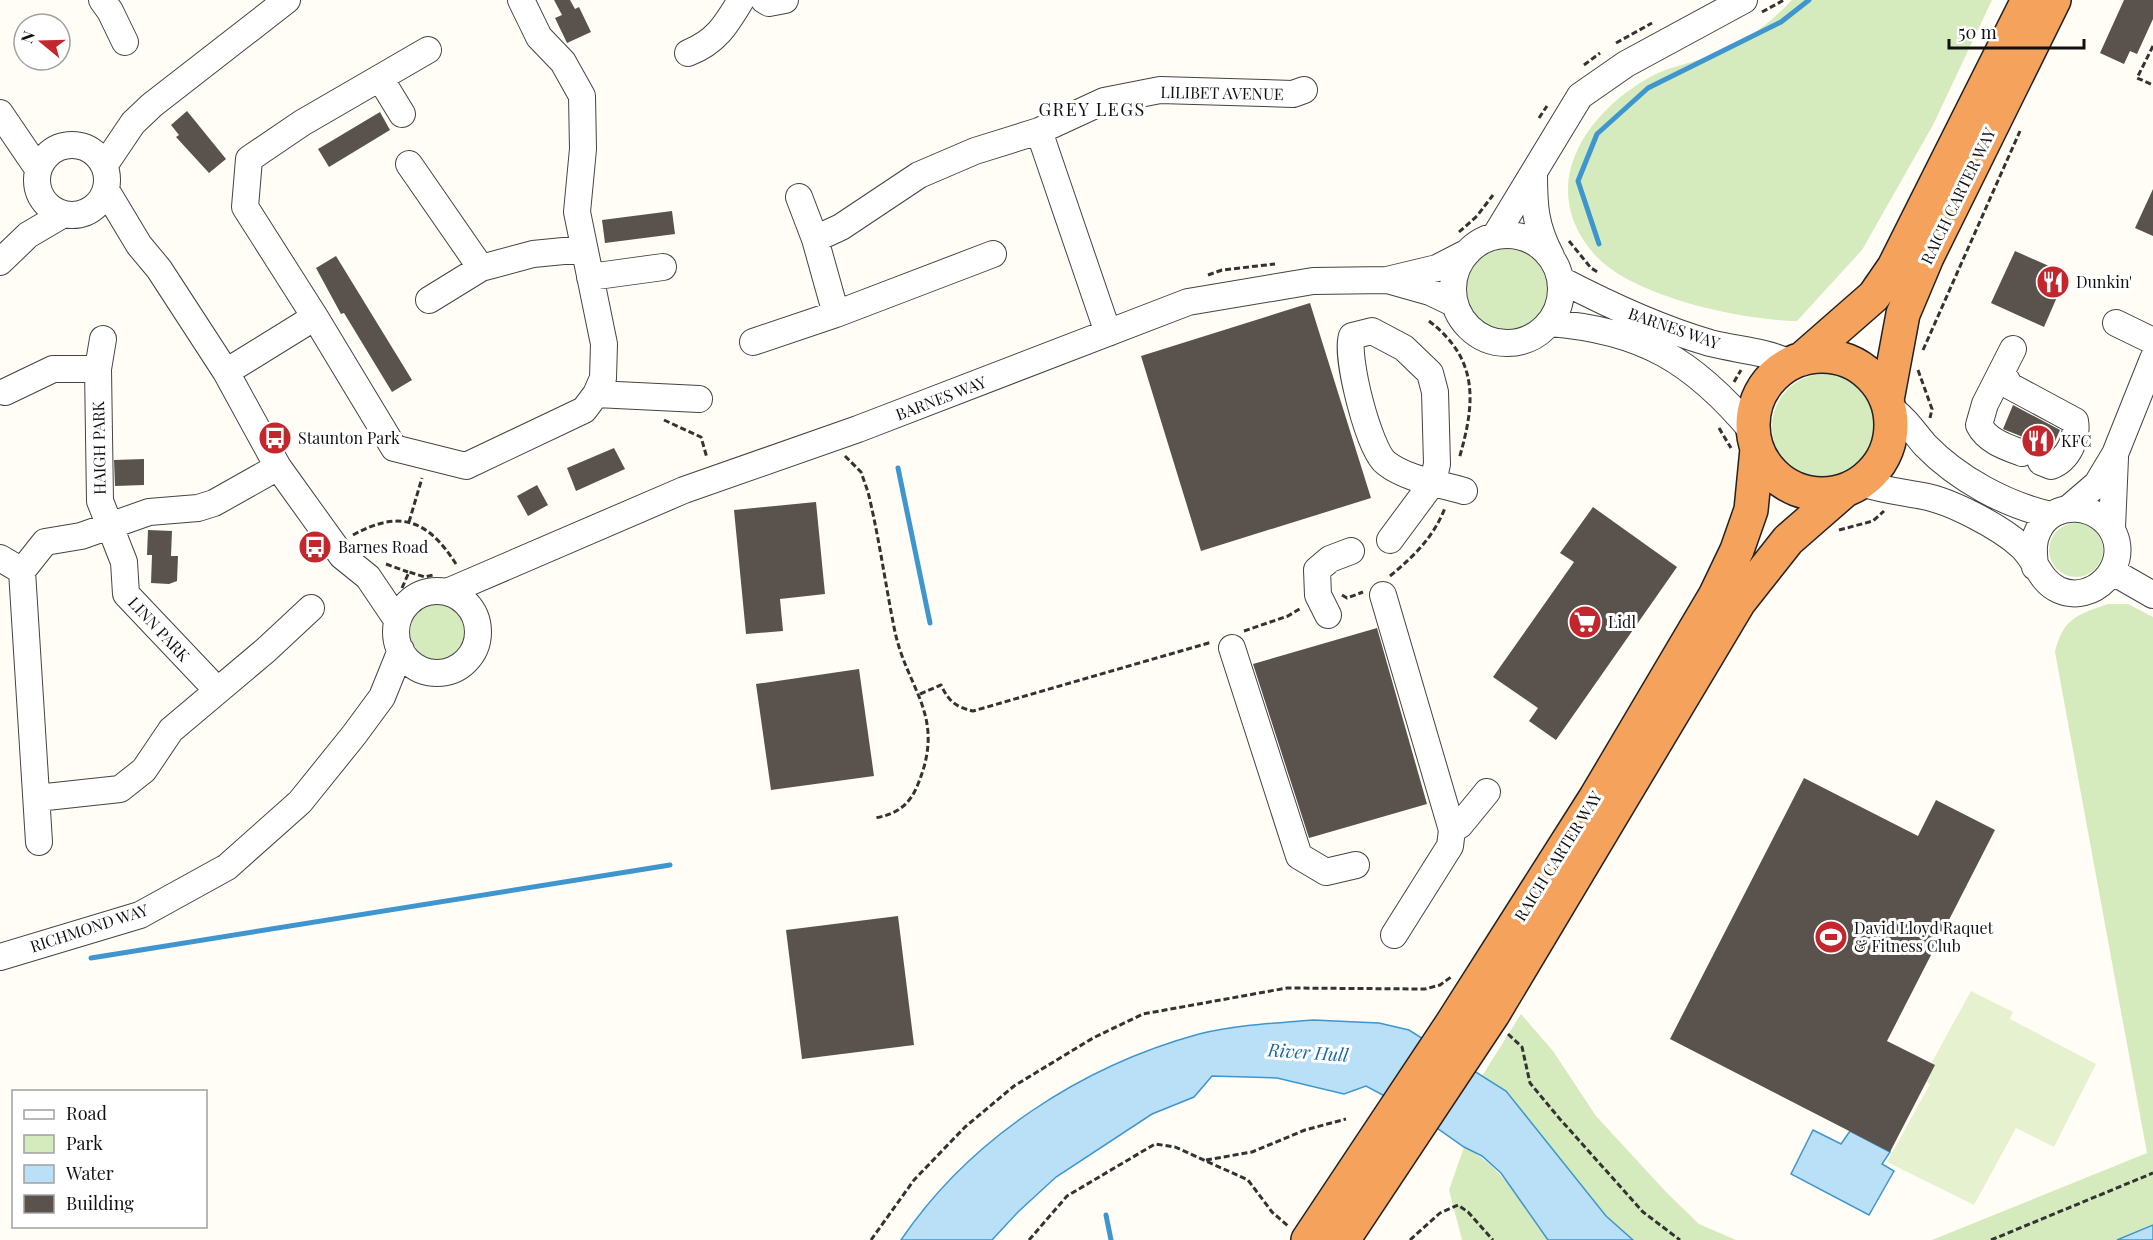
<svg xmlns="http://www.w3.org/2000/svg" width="2153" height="1240" font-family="'Playfair Display',serif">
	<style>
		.green { fill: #d5ebbd }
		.pitch { fill: #e6f2cf }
		.water { fill: #b9e0f7; stroke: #3f96cf; stroke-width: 1.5 }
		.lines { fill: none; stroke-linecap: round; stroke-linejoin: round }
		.stream { stroke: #3f96cf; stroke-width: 5 }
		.building { fill: #5a524d }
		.minor-casing { stroke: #444; stroke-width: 28 }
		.highway-casing { stroke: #222; stroke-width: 36 }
		.path { stroke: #333; stroke-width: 3; stroke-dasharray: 6 3; stroke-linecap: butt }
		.minor { stroke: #fff; stroke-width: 26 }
		.highway { stroke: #f5a25d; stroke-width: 33 }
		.labels { text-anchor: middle; stroke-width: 6; stroke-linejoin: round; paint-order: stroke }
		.street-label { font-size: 16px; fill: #111; stroke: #fff }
		.poi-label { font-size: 16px; fill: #111; stroke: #fff; text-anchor: start }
		.neighbourhood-label { font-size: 18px; letter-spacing: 1.5px; fill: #111; stroke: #fff }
		.water-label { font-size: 18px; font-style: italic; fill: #1768a6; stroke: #fff }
	</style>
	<rect width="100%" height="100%" fill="#fffdf5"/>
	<path class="green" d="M1792,0h200l-59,125 -71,125 -65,71c-56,-1 -165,-24 -203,-67 -58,-67 -10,-140 56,-177 20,-11 44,-14 65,-23 33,-14 53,-29 77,-54z
		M1466 290a41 41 0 1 1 82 0a41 41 0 1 1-82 0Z
		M1772 427a53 53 0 1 1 106 0a53 53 0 1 1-106 0Z
		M2049 550a27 27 0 1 1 54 0a27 27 0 1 1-54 0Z
		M2108,604h20l25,13v608l-36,15h-185l215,-87 -92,-501c8,-34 22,-37 53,-48z
		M410 632a28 28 0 1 1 56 0a28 28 0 1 1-56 0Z
		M1521,1014l32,37 43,65 71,77 32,31 37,16h-103l-27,-23 -100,-126 -24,-15z
		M1464,1147c39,20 59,57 84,93h-86l-13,-50z"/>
	<path class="pitch" d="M1971,991l42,21 -3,7 86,45 -42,83 -38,-19 -42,77 -87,-43 43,-78 -8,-4z"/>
	<path class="water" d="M1313,1020l66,3 30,7 97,61 100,125 27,24h-85l-47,-67 -19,-17 -18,-9 -53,-37 -45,-24 -22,8 -67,-16 -65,-2 -18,21 -42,17 -96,63 -38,35 -26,28h-91c69,-102 181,-174 298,-206 37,-9 76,-11 114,-14z
		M1813,1130l28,14 9,-13 40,21 -8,12 12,7 -25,44 -78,-41z
		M2153,1225v15h-36z"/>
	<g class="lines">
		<path class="stream" d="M1599,244l-21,-63 19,-47 51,-46 133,-66 28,-22
			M898,468l32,155
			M91,958l579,-93
			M1106,1215l5,25"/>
	</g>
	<path class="building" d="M554,0h16l5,9 4,-2 12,25 -24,11 -12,-25 7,-3z
		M2124,0h29v19l-16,35 -7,-3 -6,13 -24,-11z
		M187,111l39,48 -17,14 -33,-36 3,-2 -8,-10z
		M380,112l10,18 -61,37 -11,-18z
		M2153,189v47l-18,-8z
		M672,211l3,23 -70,9 -3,-23z
		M2015,251l52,23 -23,53 -53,-24z
		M336,256l76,124 -20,12 -48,-79 -3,1 -25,-46z
		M1310,303l61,195 -170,53 -60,-195z
		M2013,405l47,25 -8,18h-16l-8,-9 -25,-10z
		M614,448l11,21 -49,22 -9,-23z
		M144,459v26l-29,1 -1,-26z
		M537,485l11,20 -20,11 -11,-20z
		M816,502l9,92 -45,5 3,32 -37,3 -12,-124z
		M1593,507l84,60 -121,173 -27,-19 9,-13 -45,-31 81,-115 -14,-9z
		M148,530l24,1 -1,25h7l-1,25 -8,3 -18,-1 1,-28h-5z
		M1377,628l50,176 -118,34 -56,-174z
		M859,669l15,107 -103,14 -15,-106z
		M1804,778l114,58 18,-36 59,30 -108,211 48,24 -45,87 -220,-113z
		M898,916l16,129 -112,14 -16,-129z"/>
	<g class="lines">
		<g class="minor-casing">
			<path id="minor" d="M102,0l8,11 15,31
				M764,0l5,3 16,-3
				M688,53c28,-11 38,-28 53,-53
				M380,78l22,36
				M0,113l38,56
				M1039,131l69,202
				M37 180a35 35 0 1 1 70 0a35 35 0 1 1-70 0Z
				M409,164l72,104 52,-14 51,-5
				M104,166l29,-43 19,-18 135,-105
				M1534,173c0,33 1,53 17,83
				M106,190l33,55 20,24 67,103 52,95 64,89 26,21 29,43
				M799,197l16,42 21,75 157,-60
				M1453 289a54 54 0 1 1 108 0a54 54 0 1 1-108 0Z
				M1495,236l85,-140 46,-32 118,-64
				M815,239l26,-12 78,-52 56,-24 64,-20 65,-30 56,-11 133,4 11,-4
				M0,262l28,-27 34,-20
				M590,277l73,-10
				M1561,280c48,25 97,48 149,63 27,7 55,8 80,20
				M1391,281l39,11 25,12
				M429,300l52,-32
				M315,317l-70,-110 4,-48 53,-36 126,-73
				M1549,323c93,7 145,38 204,109
				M2116,323l37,18
				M753,342l83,-28
				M2013,349l-28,55 -6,21c8,16 27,22 43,28
				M98,369l2,132 24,61 2,32 91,96
				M226,372l89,-55 79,131 72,18 118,-56 12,-16 7,-16 1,-34 -27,-132 6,-63 -1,-53 -19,-34 -24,-25 -18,-37
				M2003,374l7,12 65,35c3,17 -7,39 -24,45l-10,-4
				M5,392l48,-23h45l5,-30
				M596,394l103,5
				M1890,408c15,10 23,23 35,37 33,34 81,60 126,70
				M1861,483c21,7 41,9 62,13 28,5 77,31 98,50 15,13 18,35 38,44 34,15 70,-23 55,-56 -13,-30 -61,-36 -76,-3 -6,12 -4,23 -3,36
				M2069,508l28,-24 18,-30 38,-95
				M2112,528l3,-70
				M1390,540l43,-58 4,-18 -2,-72 -5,-19 -26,-25 -32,-17 -20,5c-7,20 17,114 34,127 20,16 54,21 78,28
				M0,558l22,13
				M2113,572l40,23
				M396 632a41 41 0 1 1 82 0a41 41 0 1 1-82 0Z
				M447,592l237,-102 174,-61 330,-127 125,-21 74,-1 50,-12 31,-16
				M1383,595l69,235 -2,16 -56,89
				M1328,615l-10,-20 -1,-25 13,-11 21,-8
				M1232,648l67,208 27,16 30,-7
				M37,798l83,-9 24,-19 27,-40 95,-80 45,-42
				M1452,830l8,-5 27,-33
				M39,842l-17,-271 23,-29 36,-6 68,-24 49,-4 16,-5 64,-36
				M0,957l140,-42 87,-48 73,-65 54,-67 28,-38 19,-47"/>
		</g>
		<g class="highway-casing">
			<path id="highway" d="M1753 425a69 69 0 1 1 138 0a69 69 0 1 1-138 0Z
				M1802,359l72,-63 20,-29 134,-267
				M1887,400l16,-86 24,-57 127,-257
				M1308,1240l145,-218 143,-225 119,-201 22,-46 14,-40 6,-61
				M1343,1240l150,-226 246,-412 49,-62 55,-48"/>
		</g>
		<path class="path" d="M1762,12l22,-12
			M1616,43l36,-20
			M2153,46l-16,32 16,7
			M1584,65l16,-12
			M1539,118l8,-12
			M1459,232l18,-16 16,-21
			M1569,241l22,27 8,5
			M1208,275l14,-5 53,-6
			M1429,321c51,39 46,83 30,138
			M1923,350l97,-219
			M1918,370l14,39 -2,9
			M1734,382l7,-12
			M664,420l37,17 6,21
			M1719,428l12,20
			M845,456l16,16 7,20c11,45 17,90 26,135 12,63 53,87 24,157 -8,21 -22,31 -44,34
			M409,522l13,-44
			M1839,530l34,-9 11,-10
			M353,535c47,-26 75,-15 103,29
			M386,564l22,8
			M1390,576c24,-20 43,-38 55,-68
			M402,588l7,-16 16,5 8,-2
			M1342,595l5,3 16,-6
			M1244,631l44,-15 13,-8
			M920,694l21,-9c8,17 15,22 32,26l239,-69
			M1508,1034l14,13 8,36 29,35 84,94 37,28
			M1206,1160l46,-8 53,-22 41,-11
			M871,1240l43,-60 51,-53 49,-41 79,-48 50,-24 144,-26 138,1 15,-4 11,-8
			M1029,1240l38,-44 88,-52 20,3 73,33 24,32 16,14
			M1410,1240l30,-27 18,-8 10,7 25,28
			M1991,1240l162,-67"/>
		<use href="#minor" class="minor"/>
		<use href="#highway" class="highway"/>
	</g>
	<defs>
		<g id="restaurant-disc" transform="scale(1.725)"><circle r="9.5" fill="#c4262e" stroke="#fff"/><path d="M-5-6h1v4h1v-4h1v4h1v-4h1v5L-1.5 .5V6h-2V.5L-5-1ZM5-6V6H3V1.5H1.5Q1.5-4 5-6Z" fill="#fff"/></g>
		<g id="bus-disc" transform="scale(1.725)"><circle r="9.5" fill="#c4262e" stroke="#fff"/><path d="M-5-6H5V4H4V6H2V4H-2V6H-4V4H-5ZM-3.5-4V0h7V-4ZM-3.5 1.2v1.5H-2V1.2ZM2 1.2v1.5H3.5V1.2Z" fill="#fff"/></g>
		<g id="supermarket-disc" transform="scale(1.725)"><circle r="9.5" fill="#c4262e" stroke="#fff"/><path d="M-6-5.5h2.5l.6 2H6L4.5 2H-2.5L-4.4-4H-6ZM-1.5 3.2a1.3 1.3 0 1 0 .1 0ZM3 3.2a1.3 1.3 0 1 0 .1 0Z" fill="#fff"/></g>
		<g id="stadium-disc" transform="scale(1.725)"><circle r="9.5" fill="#c4262e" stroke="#fff"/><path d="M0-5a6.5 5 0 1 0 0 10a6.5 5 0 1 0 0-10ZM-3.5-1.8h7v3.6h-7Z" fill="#fff"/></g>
	</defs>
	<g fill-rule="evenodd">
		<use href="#restaurant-disc" x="2053" y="282"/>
		<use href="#bus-disc" x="275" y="438"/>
		<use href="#restaurant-disc" x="2038" y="441"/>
		<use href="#bus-disc" x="315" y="547"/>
		<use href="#supermarket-disc" x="1585" y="622"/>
		<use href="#stadium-disc" x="1831" y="937"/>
	</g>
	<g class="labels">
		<g class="street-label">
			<text transform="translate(1222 93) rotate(1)" y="6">LILIBET AVENUE</text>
			<text transform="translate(1958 196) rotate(-64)" y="6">RAICH CARTER WAY</text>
			<text transform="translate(1674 328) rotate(19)" y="6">BARNES WAY</text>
			<text transform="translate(941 398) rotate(-21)" y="6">BARNES WAY</text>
			<text transform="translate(99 448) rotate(-91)" y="6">HAIGH PARK</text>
			<text transform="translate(159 629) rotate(47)" y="6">LINN PARK</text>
			<text transform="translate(1558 856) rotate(-58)" y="6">RAICH CARTER WAY</text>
			<text transform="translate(89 928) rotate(-18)" y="6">RICHMOND WAY</text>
		</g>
		<g class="poi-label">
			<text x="2076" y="288">Dunkin'</text>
			<text x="298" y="444">Staunton Park</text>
			<text x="2061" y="447">KFC</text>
			<text x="338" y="553">Barnes Road</text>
			<text x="1608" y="628">Lidl</text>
			<text x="1854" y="934">David Lloyd Raquet<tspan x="1854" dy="18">&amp; Fitness Club</tspan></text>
		</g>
		<g class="neighbourhood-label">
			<text x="1092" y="116">GREY LEGS</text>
		</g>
		<g class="water-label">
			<text transform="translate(1308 1053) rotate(4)" y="6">River Hull</text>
		</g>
	</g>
	<rect x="12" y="1090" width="195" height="138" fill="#ffffff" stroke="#a0a0a0" stroke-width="1.5"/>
	<rect x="24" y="1110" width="30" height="9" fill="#ffffff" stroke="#a0a0a0" stroke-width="1.5"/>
	<text x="66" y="1120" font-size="18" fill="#111111">Road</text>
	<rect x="24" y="1135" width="30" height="18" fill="#d5ebbd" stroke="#a0a0a0" stroke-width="1.5"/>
	<text x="66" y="1150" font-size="18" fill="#111111">Park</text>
	<rect x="24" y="1165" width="30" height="18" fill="#b9e0f7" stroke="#a0a0a0" stroke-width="1.5"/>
	<text x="66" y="1180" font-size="18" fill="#111111">Water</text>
	<rect x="24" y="1195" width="30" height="18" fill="#5a524d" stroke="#a0a0a0" stroke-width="1.5"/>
	<text x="66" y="1210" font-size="18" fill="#111111">Building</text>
	<g transform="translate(42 42) rotate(289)"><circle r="28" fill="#ffffff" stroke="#a0a0a0" stroke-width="1.5"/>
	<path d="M0-4.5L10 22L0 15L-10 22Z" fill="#c4262e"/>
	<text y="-9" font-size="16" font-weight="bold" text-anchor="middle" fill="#111111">N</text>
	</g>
	<path d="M1949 39v9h135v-9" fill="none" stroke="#111111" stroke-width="3"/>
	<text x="1958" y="39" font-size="18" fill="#111111" stroke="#ffffff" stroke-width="4.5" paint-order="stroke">50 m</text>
</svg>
